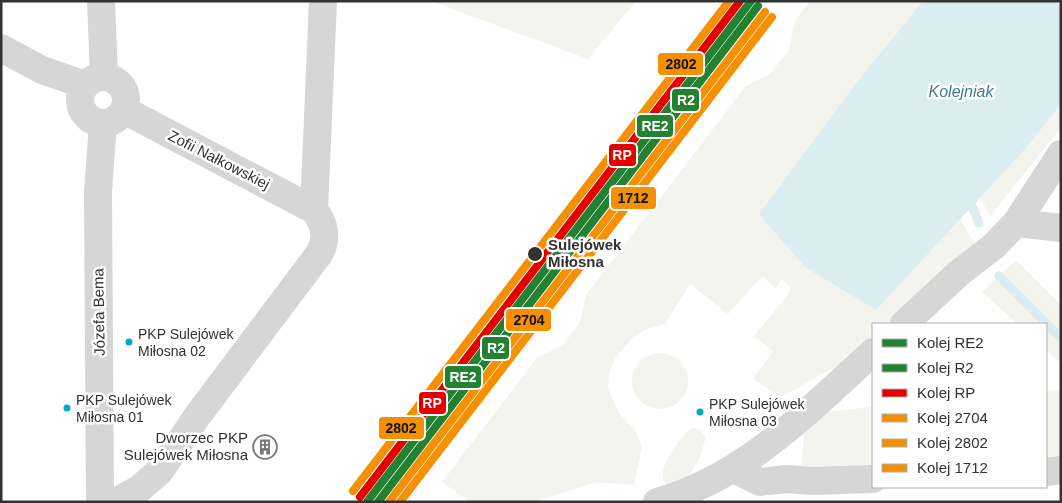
<svg xmlns="http://www.w3.org/2000/svg" width="1062" height="503" font-family="Helvetica,sans-serif">
	<style>
		.green { fill: #f2f4ed }
		.water { fill: #dbedf1 }
		.lines { fill: none; stroke-linecap: round; stroke-linejoin: round }
		.stream { stroke: #dbedf1; stroke-width: 9 }
		.street { stroke: #d6d6d6; stroke-width: 28 }
		.rail-1-casing { stroke: #fff; stroke-width: 11 }
		.rail-2-casing { stroke: #fff; stroke-width: 11 }
		.rail-3-casing { stroke: #fff; stroke-width: 11 }
		.rail-4-casing { stroke: #fff; stroke-width: 11 }
		.rail-5-casing { stroke: #fff; stroke-width: 11 }
		.rail-6-casing { stroke: #fff; stroke-width: 11 }
		.rail-1 { stroke: #238132; stroke-width: 8 }
		.rail-2 { stroke: #238132; stroke-width: 8 }
		.rail-3 { stroke: #e50000; stroke-width: 8 }
		.rail-4 { stroke: #f59002; stroke-width: 8 }
		.rail-5 { stroke: #f59002; stroke-width: 8 }
		.rail-6 { stroke: #f59002; stroke-width: 8 }
		.stop-dot { fill: #323232; stroke: #fff; stroke-width: 2 }
		.bus-dot { fill: #00a9ce; stroke: #fff; stroke-width: 2 }
		.labels { text-anchor: middle; stroke-width: 5; stroke-linejoin: round; paint-order: stroke }
		.bus-label { font-size: 14px; fill: #323232; stroke: #fff; text-anchor: start }
		.street-label { font-size: 15px; fill: #323232; stroke: #fff }
		.stop-label { font-size: 15px; font-weight: bold; fill: #323232; stroke: #fff; text-anchor: start }
		.poi-label { font-size: 15px; fill: #323232; stroke: #fff; text-anchor: end }
		.water-label { font-size: 16px; font-style: italic; fill: #3e7e8d; stroke: #fff }
		.line-badge { stroke: #fff; stroke-width: 2 }
		.badge-label { font-size: 14px; text-anchor: middle; font-weight: bold; fill: #fff }
		.pale-badge-label { font-size: 14px; text-anchor: middle; font-weight: bold; fill: #111 }
	</style>
	<rect width="100%" height="100%" fill="#fff"/>
	<path class="green" d="M431,1h205l-48,58z
		M810,1h113l-67,82 -97,131 117,96 84,-91 17,29 -90,76h-14v11l-36,31 -56,31 -28,-18 20,-28 -19,-15 32,-39 5,-9 -9,-9 -7,9 -13,-12 -34,38 -38,-30 -25,40 -19,5 -14,9 -17,20 -6,16 -1,14 10,24 18,19 6,16 -8,38 -38,-3 -61,20h-65l-28,-20 95,-124 26,-13 17,-23 6,-27 160,-209 24,-12 19,-24 6,-29z
		M1061,104v24l-71,88 -10,-18 47,-51z
		M1016,260l45,45v59l-15,-14v-26h-28l-36,-32z
		M632 381a28 28 0 1 1 56 0a28 28 0 1 1-56 0Z
		M1061,390v66l-15,1v-66z
		M873,407v62l-72,-3 5,-52z
		M692,428l7,1 7,8 -6,20 -14,25 -20,4c-1,-3 -3,-5 -3,-8 -3,-14 18,-42 29,-50z"/>
	<path class="water" d="M923,1h138v103l-34,43 -151,163 -71,-43 -46,-53 97,-131z"/>
	<g class="lines">
		<path class="stream" d="M972,206l7,17
			M999,276l62,62"/>
		<path class="street" d="M101,1l3,76
			M1,48l41,22 43,15
			M80 100a23 23 0 1 1 46 0a23 23 0 1 1-46 0Z
			M314,210l9,-209
			M1016,223l45,5
			M904,324l55,-51 35,-27 22,-23 45,-69
			M734,469l26,13 27,-3 26,2 60,-2
			M1046,472l15,-2
			M100,502l-2,-310 5,-69
			M115,502l24,-13 21,-18 38,-56 121,-161c9,-15 6,-31 -5,-44l-190,-100
			M657,502c87,-24 151,-91 216,-150"/>
		<g class="rail-1-casing">
			<path id="rail-1" d="M367,502l384,-501"/>
		</g>
		<g class="rail-2-casing">
			<path id="rail-2" d="M378,502l380,-496"/>
		</g>
		<g class="rail-3-casing">
			<path id="rail-3" d="M360,497l380,-496"/>
		</g>
		<g class="rail-4-casing">
			<path id="rail-4" d="M389,502l376,-490"/>
		</g>
		<g class="rail-5-casing">
			<path id="rail-5" d="M353,491l376,-490"/>
		</g>
		<g class="rail-6-casing">
			<path id="rail-6" d="M400,502l372,-485"/>
		</g>
		<use href="#rail-1" class="rail-1"/>
		<use href="#rail-2" class="rail-2"/>
		<use href="#rail-3" class="rail-3"/>
		<use href="#rail-4" class="rail-4"/>
		<use href="#rail-5" class="rail-5"/>
		<use href="#rail-6" class="rail-6"/>
	</g>
	<defs>
		<g id="building-ring" transform="scale(1.25)"><circle r="9.5" fill="#fff" stroke="#7a7a7a" stroke-width="1.5"/><path d="M-4-6H4V6H1V3H-1V6H-4ZM-2.5-4.3h1.7v1.8h-1.7ZM.8-4.3h1.7v1.8H.8ZM-2.5-1h1.7V.8h-1.7ZM.8-1h1.7V.8H.8Z" fill="#7a7a7a"/></g>
	</defs>
	<g fill-rule="evenodd">
		<use href="#building-ring" x="265" y="447"/>
	</g>
	<circle class="stop-dot" cx="535" cy="254" r="8"/>
	<g class="bus-dot">
		<circle cx="129" cy="342" r="4.5"/>
		<circle cx="67" cy="408" r="4.5"/>
		<circle cx="700" cy="412" r="4.5"/>
	</g>
	<g class="labels">
		<g class="bus-label">
			<text x="138" y="339">PKP Sulejówek<tspan x="138" dy="17">Miłosna 02</tspan></text>
			<text x="76" y="405">PKP Sulejówek<tspan x="76" dy="17">Miłosna 01</tspan></text>
			<text x="709" y="409">PKP Sulejówek<tspan x="709" dy="17">Miłosna 03</tspan></text>
		</g>
		<g class="street-label">
			<text transform="translate(219 160) rotate(27)" y="5">Zofii Nałkowskiej</text>
			<text transform="translate(99 312) rotate(-91)" y="5">Józefa Bema</text>
		</g>
		<g class="stop-label">
			<text x="548" y="250">Sulejówek<tspan x="548" dy="17">Miłosna</tspan></text>
		</g>
		<g class="poi-label">
			<text x="248" y="443">Dworzec PKP<tspan x="248" dy="17">Sulejówek Miłosna</tspan></text>
		</g>
		<g class="water-label">
			<text x="961" y="97">Kolejniak</text>
		</g>
	</g>
	<g class="line-badge">
		<rect x="657" y="52" width="47" height="24" rx="5" fill="#f59002"/>
		<rect x="671" y="88" width="29" height="24" rx="5" fill="#238132"/>
		<rect x="636" y="114" width="38" height="24" rx="5" fill="#238132"/>
		<rect x="608" y="143" width="29" height="24" rx="5" fill="#e50000"/>
		<rect x="610" y="186" width="47" height="24" rx="5" fill="#f59002"/>
		<rect x="505" y="308" width="47" height="24" rx="5" fill="#f59002"/>
		<rect x="481" y="336" width="29" height="24" rx="5" fill="#238132"/>
		<rect x="444" y="365" width="38" height="24" rx="5" fill="#238132"/>
		<rect x="418" y="391" width="29" height="24" rx="5" fill="#e50000"/>
		<rect x="378" y="416" width="47" height="24" rx="5" fill="#f59002"/>
	</g>
	<g class="badge-label">
		<text x="686" y="105">R2</text>
		<text x="655" y="131">RE2</text>
		<text x="622" y="160">RP</text>
		<text x="496" y="353">R2</text>
		<text x="463" y="382">RE2</text>
		<text x="432" y="408">RP</text>
	</g>
	<g class="pale-badge-label">
		<text x="681" y="69">2802</text>
		<text x="633" y="203">1712</text>
		<text x="529" y="325">2704</text>
		<text x="401" y="433">2802</text>
	</g>
	<rect width="1062" height="503" fill="none" stroke="#323232" stroke-width="5"/>
	<rect x="872" y="323" width="175" height="165" fill="#ffffff" stroke="#adadad"/>
	<rect x="882" y="339" width="25" height="8" fill="#238132" stroke="#adadad"/>
	<text x="917" y="348" font-size="15" fill="#323232">Kolej RE2</text>
	<rect x="882" y="364" width="25" height="8" fill="#238132" stroke="#adadad"/>
	<text x="917" y="373" font-size="15" fill="#323232">Kolej R2</text>
	<rect x="882" y="389" width="25" height="8" fill="#e50000" stroke="#adadad"/>
	<text x="917" y="398" font-size="15" fill="#323232">Kolej RP</text>
	<rect x="882" y="414" width="25" height="8" fill="#f59002" stroke="#adadad"/>
	<text x="917" y="423" font-size="15" fill="#323232">Kolej 2704</text>
	<rect x="882" y="439" width="25" height="8" fill="#f59002" stroke="#adadad"/>
	<text x="917" y="448" font-size="15" fill="#323232">Kolej 2802</text>
	<rect x="882" y="464" width="25" height="8" fill="#f59002" stroke="#adadad"/>
	<text x="917" y="473" font-size="15" fill="#323232">Kolej 1712</text>
</svg>
